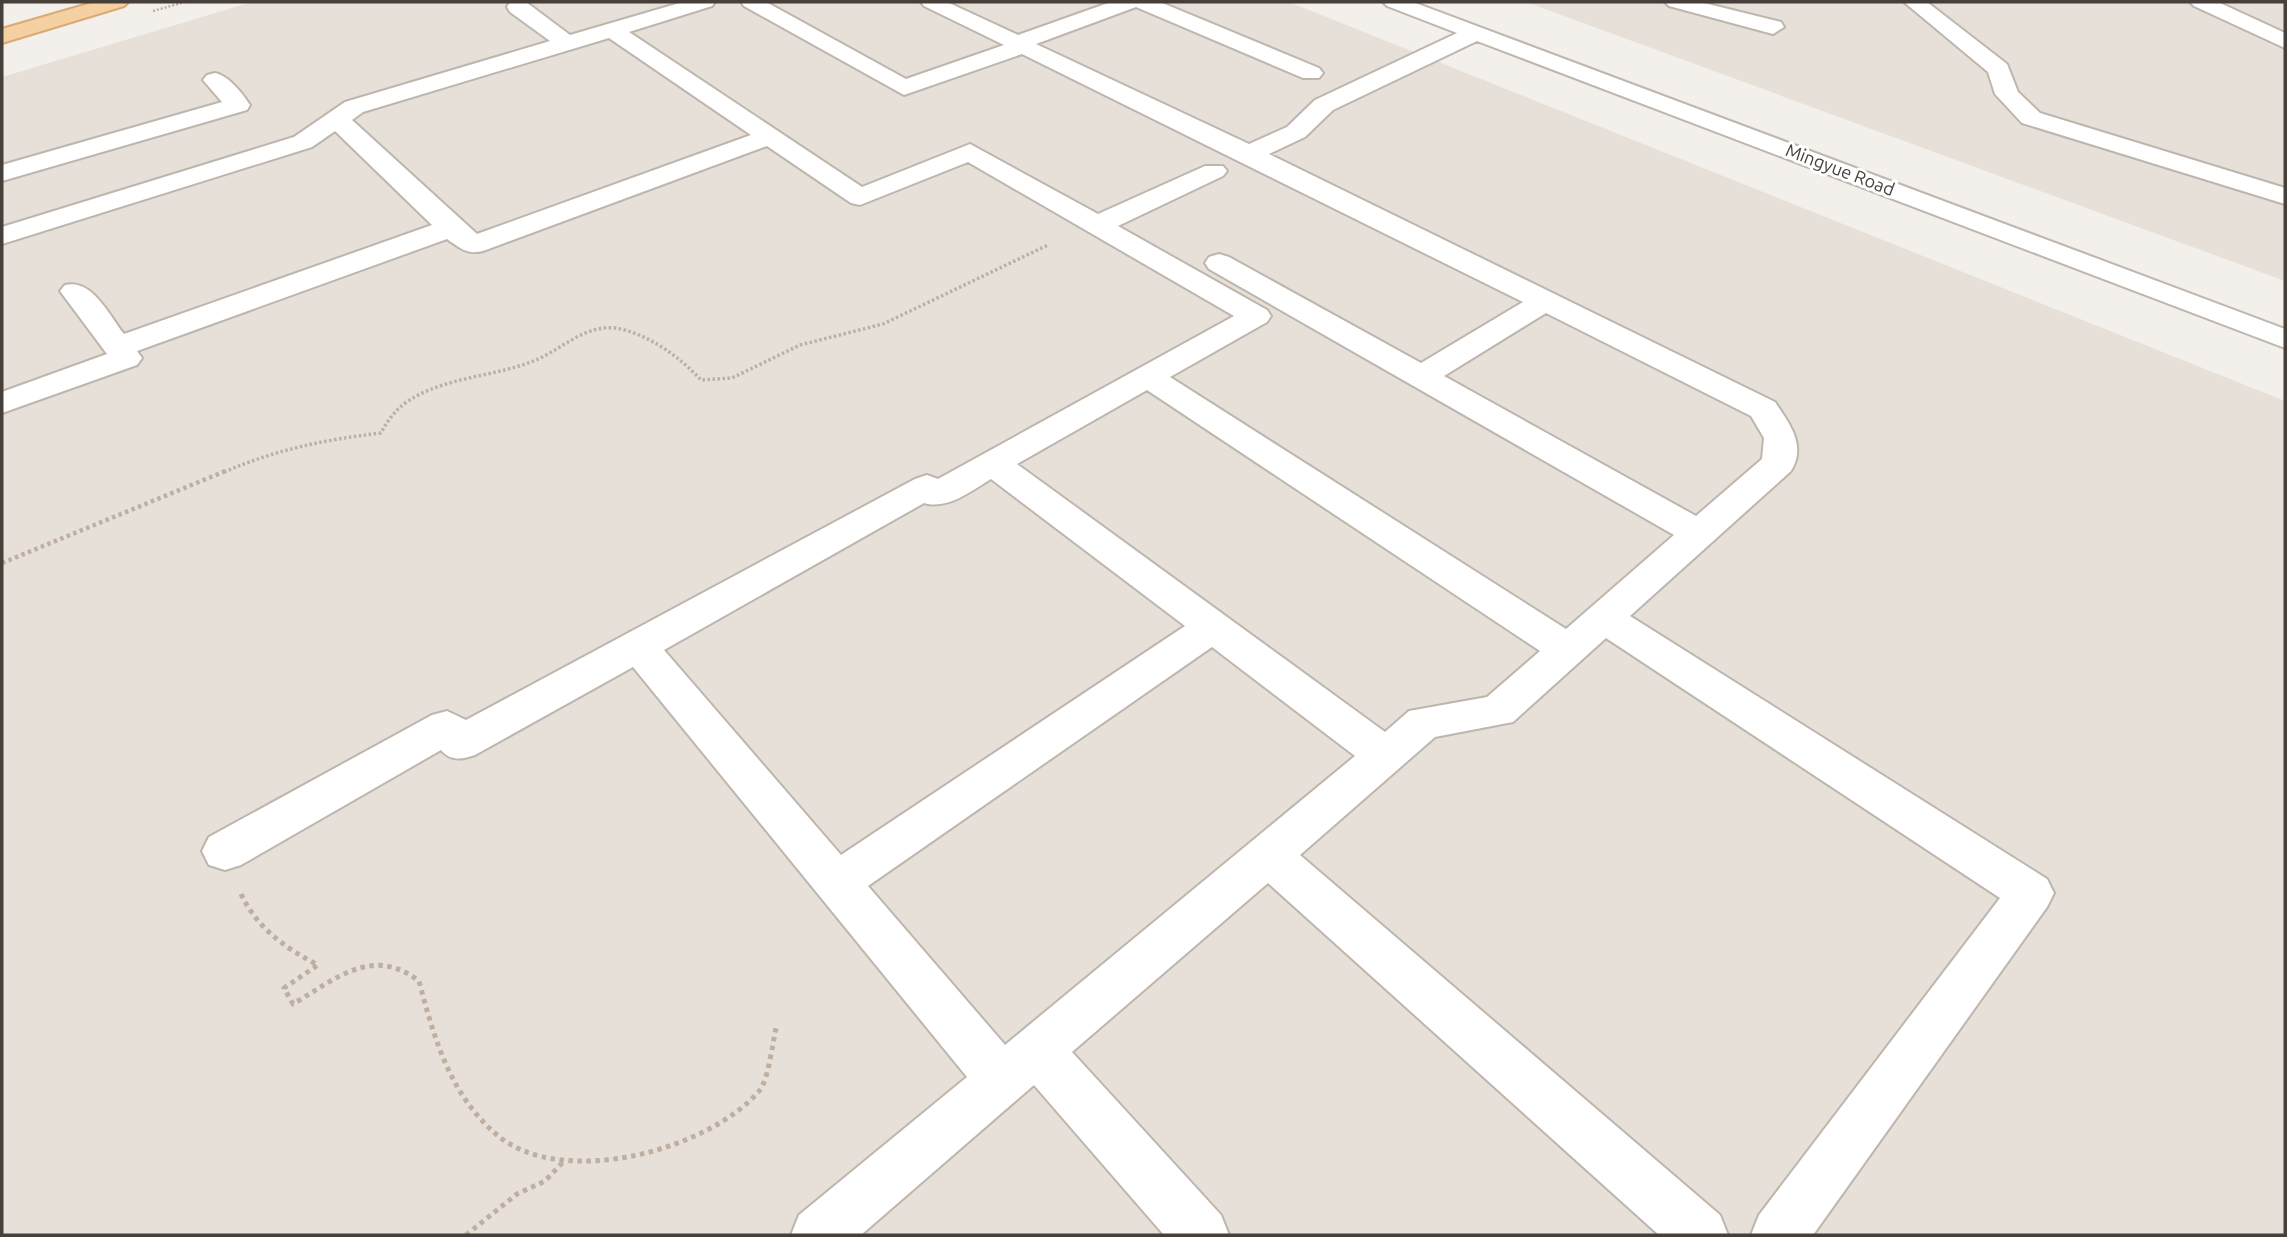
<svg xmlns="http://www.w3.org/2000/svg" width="2287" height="1237" font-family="Ubuntu,sans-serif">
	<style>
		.residential { fill: #e7e0d9 }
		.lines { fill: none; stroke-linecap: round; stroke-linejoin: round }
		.minor-casing { stroke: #beb5ad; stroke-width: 4 }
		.major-casing { stroke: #d9aa73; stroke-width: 4 }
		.path-far3 { stroke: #beafa0; stroke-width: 2.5; stroke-dasharray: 2 2; stroke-linecap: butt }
		.path-far2 { stroke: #beafa0; stroke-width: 3.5; stroke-dasharray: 2.5 2.5; stroke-linecap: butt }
		.path-far1 { stroke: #beafa0; stroke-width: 4.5; stroke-dasharray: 3.5 3.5; stroke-linecap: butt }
		.path { stroke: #beafa0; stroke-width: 5; stroke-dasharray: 4.5 4.5; stroke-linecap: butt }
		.minor { fill: #fff; fill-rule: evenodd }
		.major { fill: #f5d0a2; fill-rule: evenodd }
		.labels { text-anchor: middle; stroke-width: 6; stroke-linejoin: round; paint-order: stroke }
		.far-street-label { font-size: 18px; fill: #473f39; stroke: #fff }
	</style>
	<rect width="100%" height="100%" fill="#f3efea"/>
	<path class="residential" d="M252,2h1037l996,399v834h-2283v-1158z
		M1526,2h759v279z"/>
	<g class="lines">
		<g class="minor-casing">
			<path id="minor" d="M510,2h16l44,33 113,-33h32l-3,4 -83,26 233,155 108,-43 128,70 107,-48h18l4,5 -4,5 -105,50 149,84 4,6 -4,6 -97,55 396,252 108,-94 -465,-266 -4,-6 4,-6 10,-3 10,3 192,106 102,-61 -501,-248 -118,41 -160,-89 -3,-4h25l140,77 98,-34 -80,-39 -3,-4h26l71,33 93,-33h49l159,66 4,5 -4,5h-16l-167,-71 -100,37 213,100 38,-17 28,-27 142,-67 -70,-27 -4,-4h30l872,327v19l-808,-307 -144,69 -28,27 -36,17 506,248c14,21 32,43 16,69l-161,145 417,263 7,14 -7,14 -234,328h-62l8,-20 241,-317 -394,-260 -93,84 -78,15 -135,118 420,360 8,20h-69l-391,-352 -196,169 149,163 8,20h-65l-130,-150 -173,150h-70l8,-20 168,-138 -334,-410 -158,88c-12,4 -24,7 -34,-5l-200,115 -16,5 -16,-5 -7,-14 7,-14 223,-122 15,-4 19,9 449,-241 12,-4 11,4 296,-163 -266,-154 -108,43 -9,-2 -84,-57 -284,105c-16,4 -23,-3 -36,-12l-310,112 5,7 -5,7 -135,48v-21l105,-38 -47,-63 5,-6c27,-7 44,30 59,49l308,-109 -97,-94 -23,16 -310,97v-17l292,-90 51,-35 205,-61 -40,-29 -3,-5zM609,38l142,97 -274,99 -125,-114 11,-8zM1546,313l205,103 13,22 -2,21 -66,57 -252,-140zM1147,390l393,261 -53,46 -78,14 -24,21 -368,-268zM991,479l194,147 -344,229 -177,-205 260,-147c24,7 47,-12 67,-24zM1212,647l143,109 -350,289 -137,-159z
				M1665,2h35l81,20 3,5 -11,7 -104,-28z
				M1904,2h23l80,62 11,28 22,21 245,75v16l-263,-81 -27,-29 -7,-22z
				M2190,2h28l67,31v15l-91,-42z
				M215,73c14,3 27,20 35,32l-3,5 -245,71v-16l220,-63 -19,-22 4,-5z"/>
		</g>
		<g class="major-casing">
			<path id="major" d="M95,2h33l-4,4 -122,37v-14z"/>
		</g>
		<path class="path-far3" d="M153,11l32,-9"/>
		<path class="path-far2" d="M224,472c54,-23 99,-32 157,-39 7,-13 15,-24 27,-32 39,-25 87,-24 128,-41 26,-11 48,-35 79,-32 32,5 65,29 86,52l31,-2 68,-33 83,-21 165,-79"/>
		<path class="path-far1" d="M2,563l226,-93"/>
		<path class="path" d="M241,894c16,34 44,54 77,71l-34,23 9,16c43,-25 79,-59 126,-23 15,57 31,114 78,154 65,55 213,15 263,-45 8,-10 13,-48 16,-62
			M466,1235l51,-41 28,-13 20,-21"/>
		<use href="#minor" class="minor"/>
		<use href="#major" class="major"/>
	</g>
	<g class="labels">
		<g class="far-street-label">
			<text transform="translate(1840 170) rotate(21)" y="6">Mingyue Road</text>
		</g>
	</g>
	<rect width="2287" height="1237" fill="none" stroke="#473f39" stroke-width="7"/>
</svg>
